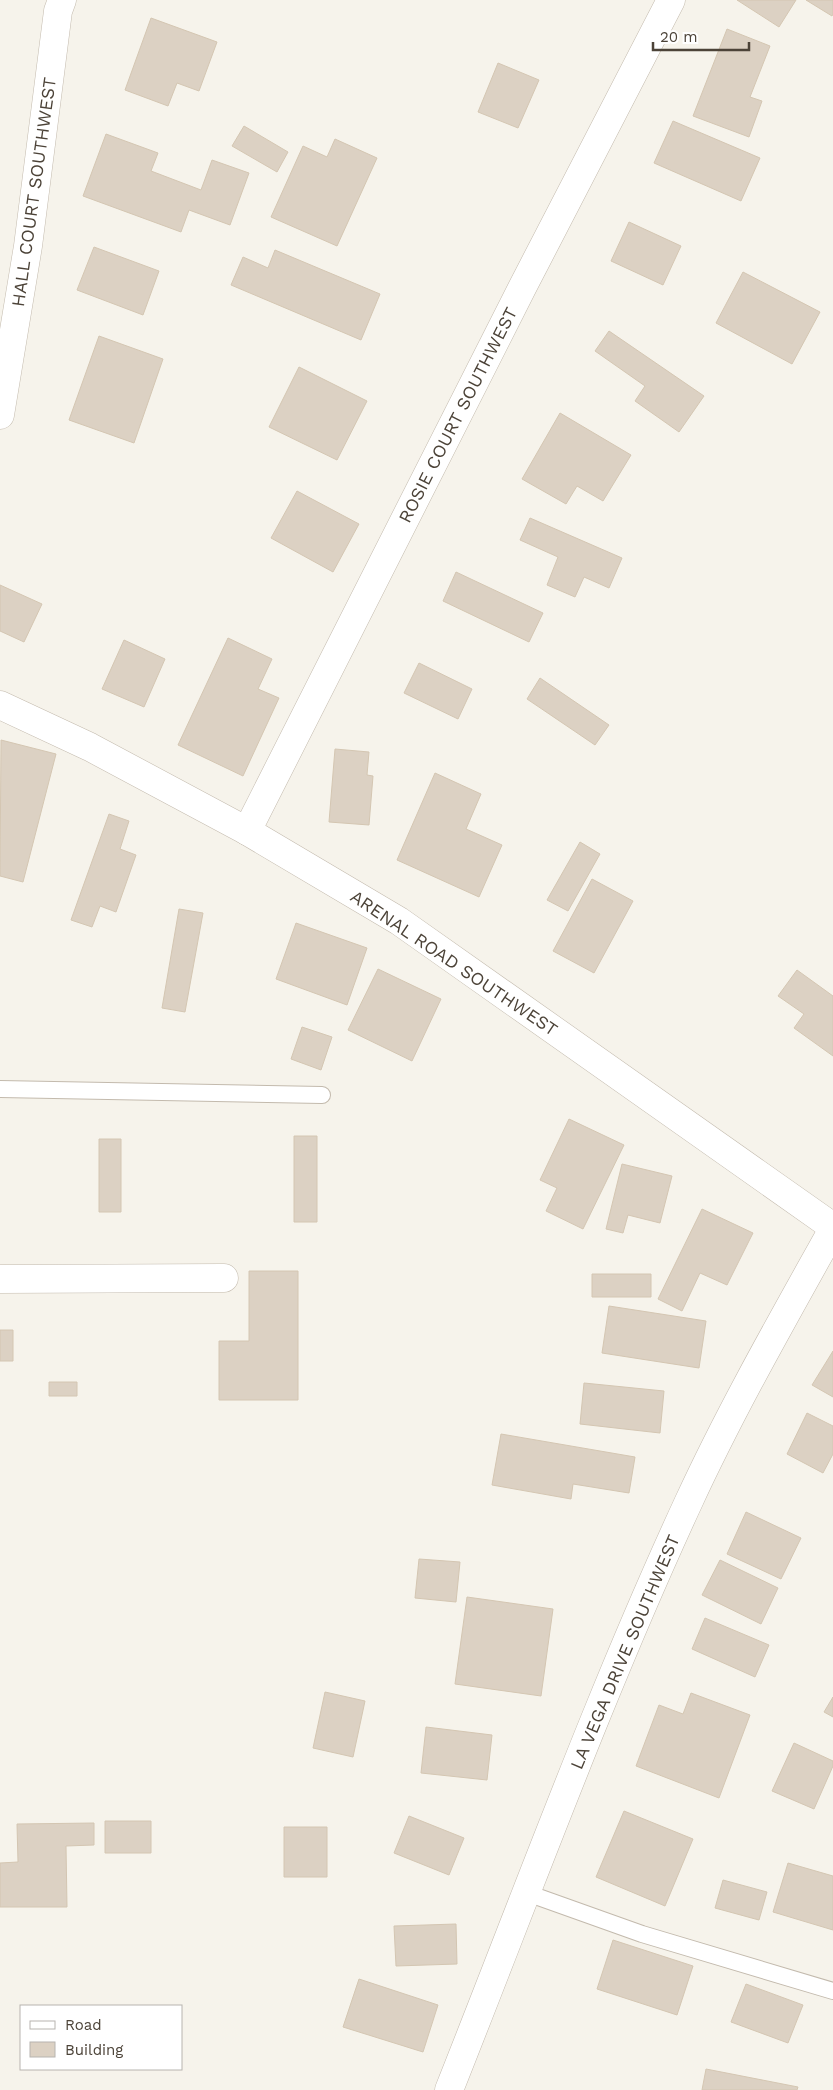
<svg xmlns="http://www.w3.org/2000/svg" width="833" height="2090" font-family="'Work Sans',sans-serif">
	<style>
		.building { fill: #dcd1c3; stroke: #d4c6b2 }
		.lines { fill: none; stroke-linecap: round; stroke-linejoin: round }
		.service-casing { stroke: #c3baad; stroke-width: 18 }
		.minor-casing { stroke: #c3baad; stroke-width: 29 }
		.tertiary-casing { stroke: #c3baad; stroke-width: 29 }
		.service { stroke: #fff; stroke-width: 16 }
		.minor { stroke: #fff; stroke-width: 28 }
		.tertiary { stroke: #fff; stroke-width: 28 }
		.labels { text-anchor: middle; stroke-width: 5; stroke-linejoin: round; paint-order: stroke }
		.street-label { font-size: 18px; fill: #4c4338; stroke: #fff }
	</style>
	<rect width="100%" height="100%" fill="#f6f3eb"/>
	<path class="building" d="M737,0h59l-17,27z
		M806,0h27v14l-1,2z
		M151,18l66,24 -18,49 -22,-8 -9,23 -43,-16z
		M727,29l43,17 -20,51 12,4 -13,36 -56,-21z
		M498,63l41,17 -21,48 -40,-16z
		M673,121l87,37 -19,43 -87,-38z
		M244,126l44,26 -11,20 -45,-26z
		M106,134l52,19 -7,18 50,19 11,-30 37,13 -19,52 -41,-15 -8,22 -98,-36z
		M335,139l42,19 -40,88 -66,-29 32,-71 24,11z
		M629,222l52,24 -18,39 -52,-24z
		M94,247l65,24 -16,44 -66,-25z
		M275,250l105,44 -19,46 -130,-55 12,-28 25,11z
		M743,272l77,40 -28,52 -76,-41z
		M609,331l95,65 -25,36 -44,-31 10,-15 -50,-35z
		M99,336l64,23 -29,84 -65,-23z
		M299,367l68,34 -30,59 -68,-33z
		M560,413l71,42 -28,46 -26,-15 -11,18 -44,-25z
		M297,491l62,33 -26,48 -62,-34z
		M530,518l92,40 -13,30 -25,-11 -9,20 -28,-12 11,-28 -38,-17z
		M456,572l87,41 -14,29 -86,-41z
		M0,585l42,19 -18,38 -24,-11z
		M228,638l44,21 -14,30 21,9 -36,78 -65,-31z
		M124,640l41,19 -21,48 -42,-18z
		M419,663l53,26 -14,30 -54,-26z
		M540,678l69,47 -14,20 -68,-46z
		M1,740l55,14 -33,128 -23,-6z
		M335,749l34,3 -2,23 6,1 -4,49 -40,-3z
		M435,773l46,21 -15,35 36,16 -23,52 -82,-37z
		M109,814l20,7 -9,28 16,6 -20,57 -16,-6 -8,21 -21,-7z
		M580,842l20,12 -32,57 -21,-11z
		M592,879l41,22 -39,72 -41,-22z
		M179,909l24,4 -18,99 -23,-4z
		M296,923l71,25 -20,57 -71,-26z
		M378,969l63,30 -29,62 -64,-31z
		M797,970l36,26v60l-39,-28 10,-14 -26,-18z
		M302,1027l30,10 -11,33 -30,-11z
		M569,1119l55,26 -41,84 -37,-18 11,-23 -17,-8z
		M294,1136h23v86h-23z
		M99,1139h22v73h-22z
		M622,1164l50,12 -12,47 -32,-8 -5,18 -17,-4z
		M702,1209l51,24 -26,52 -27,-12 -18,38 -24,-12z
		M249,1271h49v129h-79v-59h30z
		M592,1274h59v23h-59z
		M609,1306l97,15 -7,47 -97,-15z
		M0,1330h13v31h-13z
		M833,1351v46l-21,-12z
		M49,1382h28v14h-28z
		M584,1383l80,8 -4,42 -80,-9z
		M807,1413l26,13v28l-10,19 -36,-19z
		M501,1434l134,23 -6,36 -56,-9 -2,15 -79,-14z
		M746,1512l55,26 -20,41 -54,-25z
		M419,1559l41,3 -4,40 -41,-4z
		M720,1560l58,28 -17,36 -59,-29z
		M467,1597l86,12 -12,87 -86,-12z
		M705,1618l64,27 -14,32 -63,-28z
		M325,1692l40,9 -12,56 -40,-9z
		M691,1693l59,22 -31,83 -83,-32 23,-61 24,9z
		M833,1697v20l-9,-5z
		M426,1727l66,8 -5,45 -66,-7z
		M794,1743l39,18v5l-19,43 -42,-18z
		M624,1811l69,28 -28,67 -69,-29z
		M409,1816l55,22 -15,37 -55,-22z
		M105,1821h46v32h-46z
		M94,1823v22l-28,1 1,61h-67v-44l18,-1 -1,-38z
		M284,1827h43v50h-43z
		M788,1863l45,13v54l-60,-18z
		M723,1880l44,12 -8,28 -44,-12z
		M456,1924l1,40 -61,2 -2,-40z
		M613,1940l80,26 -16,49 -80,-26z
		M359,1979l79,26 -15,47 -80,-25z
		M746,1984l57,21 -15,38 -57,-21z
		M706,2069l92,18 -1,3h-95z"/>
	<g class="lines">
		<g class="service-casing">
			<path id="service" d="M0,1089l322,6
				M527,1893l115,41 191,57"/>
		</g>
		<g class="minor-casing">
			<path id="minor" d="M0,415l28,-169 30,-235 4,-11
				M247,831l275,-543 149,-288
				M0,1279l224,-1
				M449,2090c78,-196 151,-397 240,-589 43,-93 94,-182 144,-272"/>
		</g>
		<g class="tertiary-casing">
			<path id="tertiary" d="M0,705l90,42 157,84 152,90 434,306"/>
		</g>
		<use href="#service" class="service"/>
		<use href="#minor" class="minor"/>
		<use href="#tertiary" class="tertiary"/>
	</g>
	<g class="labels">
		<g class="street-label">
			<text transform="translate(34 192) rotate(-82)" y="6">HALL COURT SOUTHWEST</text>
			<text transform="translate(458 415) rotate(-63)" y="6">ROSIE COURT SOUTHWEST</text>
			<text transform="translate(454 963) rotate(34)" y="6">ARENAL ROAD SOUTHWEST</text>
			<text transform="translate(625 1652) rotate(-67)" y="6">LA VEGA DRIVE SOUTHWEST</text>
		</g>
	</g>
	<rect x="20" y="2005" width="162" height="65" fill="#ffffff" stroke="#b7b4af"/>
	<rect x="30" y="2021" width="25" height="8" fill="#ffffff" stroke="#b7b4af"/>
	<text x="65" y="2030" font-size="15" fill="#4c4338">Road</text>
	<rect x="30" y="2042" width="25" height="15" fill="#dcd1c3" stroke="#b7b4af"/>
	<text x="65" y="2055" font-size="15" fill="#4c4338">Building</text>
	<path d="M653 42v8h96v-8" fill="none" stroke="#4c4338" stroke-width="2.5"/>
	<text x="660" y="42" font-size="15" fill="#4c4338" stroke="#ffffff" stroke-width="4" paint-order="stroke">20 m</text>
</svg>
